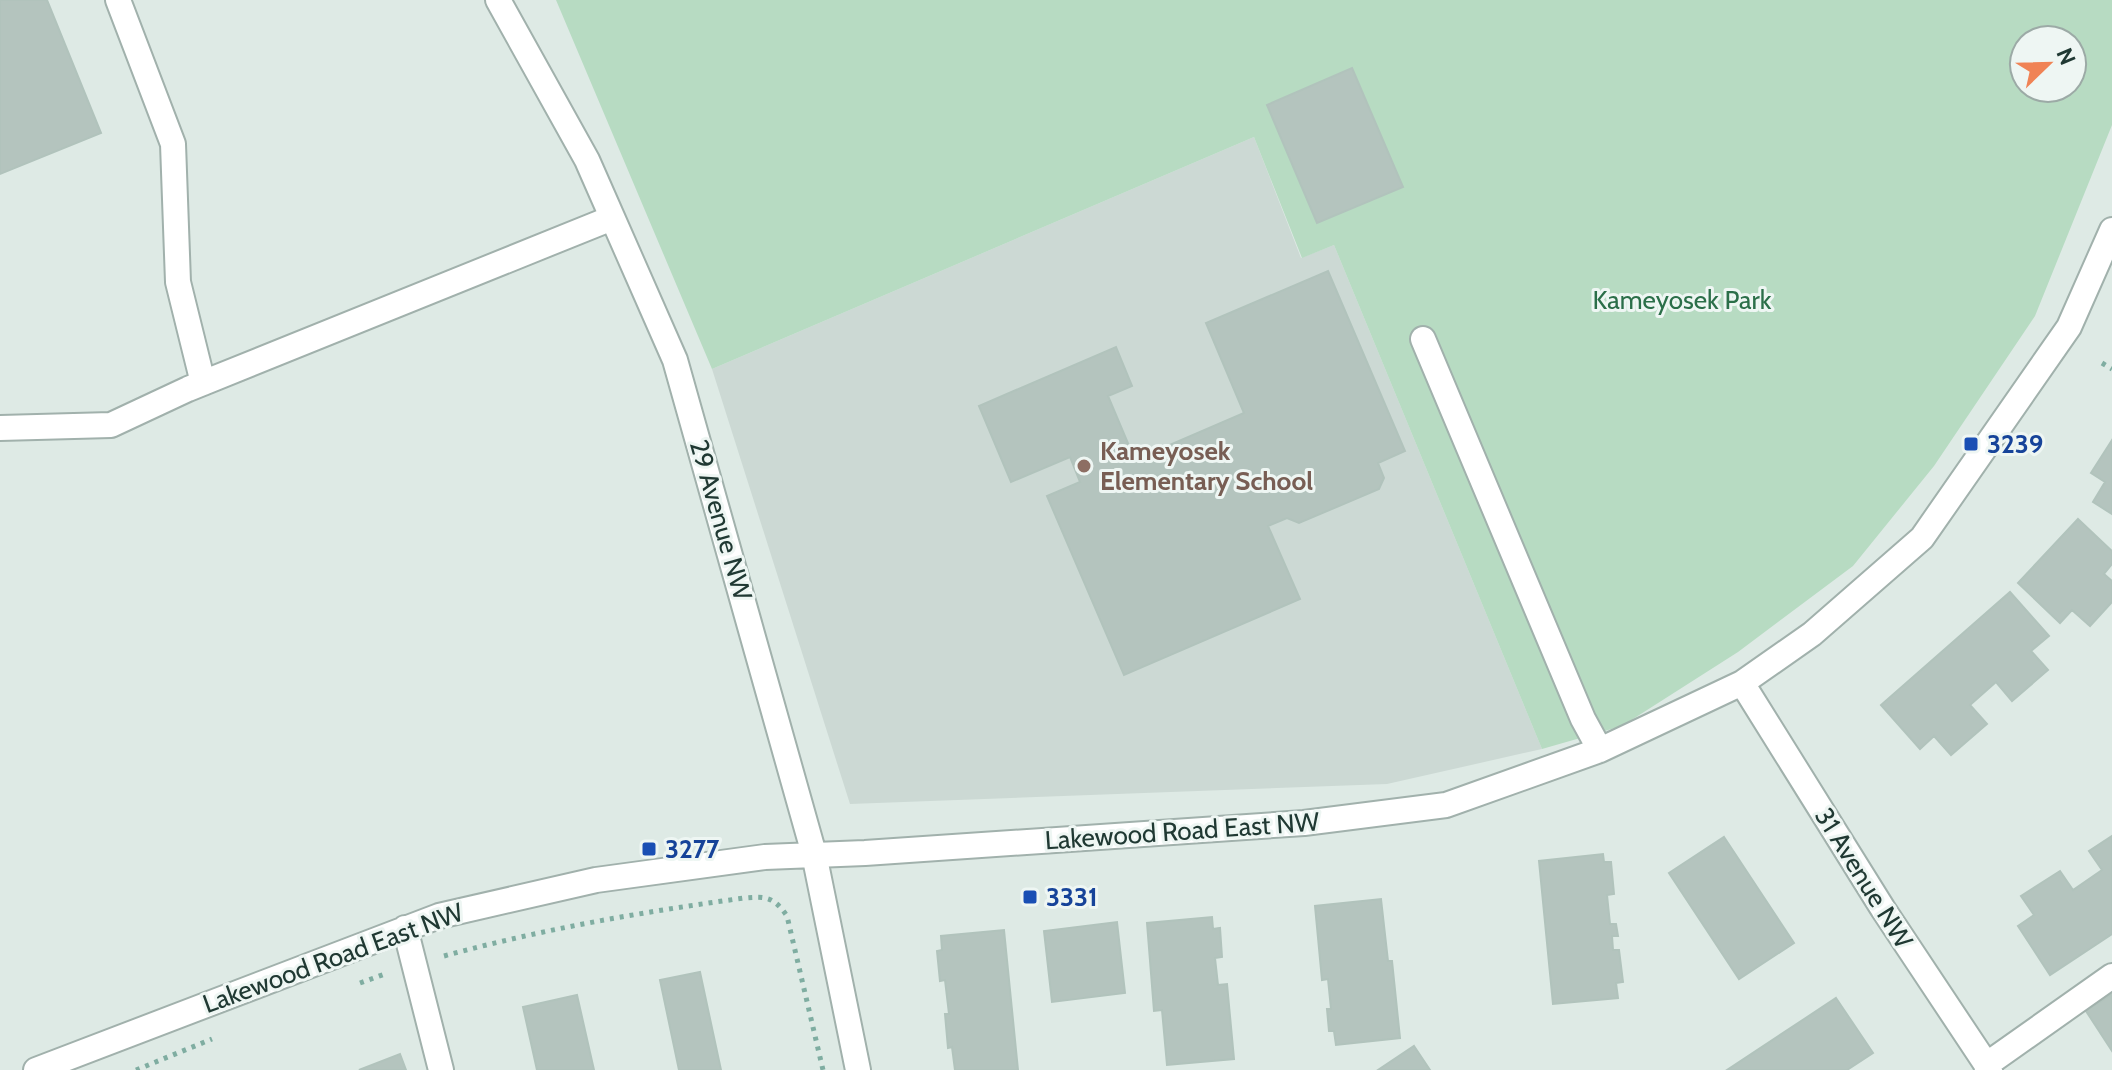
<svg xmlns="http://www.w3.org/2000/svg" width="2112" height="1070" font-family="Cabin,sans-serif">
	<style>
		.built { fill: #ccd9d4 }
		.green { fill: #b7dbc2; fill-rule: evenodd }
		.building { fill: #b4c4be; stroke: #b1c3bc; stroke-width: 2 }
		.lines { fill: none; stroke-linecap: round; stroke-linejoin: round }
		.minor-casing { stroke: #a1b1ac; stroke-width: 28 }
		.path { stroke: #7fada1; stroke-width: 5; stroke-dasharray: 4 6; stroke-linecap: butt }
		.minor { stroke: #fff; stroke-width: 24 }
		.transit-dot { fill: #1a4fb4; stroke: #eef6f3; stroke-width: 3 }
		.education-dot { fill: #8d6e63; stroke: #eef6f3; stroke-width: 3 }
		.labels { text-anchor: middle; stroke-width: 6; stroke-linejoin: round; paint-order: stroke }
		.park-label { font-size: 26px; fill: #2b6f49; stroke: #eef6f3 }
		.transit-label { font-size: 26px; font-weight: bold; fill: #164399; stroke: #eef6f3; text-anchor: start }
		.education-label { font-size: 26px; font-weight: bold; fill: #785e54; stroke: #eef6f3; text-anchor: start }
		.street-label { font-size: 26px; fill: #203933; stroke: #eef6f3 }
	</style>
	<rect width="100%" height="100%" fill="#deeae5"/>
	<path class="built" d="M1254,137l47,121 33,-13 208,504 -155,35 -537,20 -138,-435z"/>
	<path class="green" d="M556,0h1556v125l-77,191 -101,150 -81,100 -115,86 -116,74 -80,23 -208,-504 -32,13 -48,-121 -542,232zM2024,40h48v48h-48z"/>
	<path class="building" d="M0,0h47l54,133 -101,41z
		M1352,68l51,119 -86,36 -50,-118z
		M1328,271l77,180 -27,12 6,15 -5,11 -80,34 -12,-5 -19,8 32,73 -176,76 -77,-179 33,-14 -10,-25 -59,25 -32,-76 137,-59 16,39 -24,10 27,64 109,-47 -38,-90z
		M2112,440v74l-19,-12 12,-20 -14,-9z
		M2078,519l34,32v13l-8,10 8,7v21l-22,24 -18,-16 -12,13 -42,-40z
		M2010,592l39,44 -18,15 17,19 -36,31 -16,-19 -26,23 17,19 -36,31 -17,-19 -14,13 -39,-44z
		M2112,836v98l-62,41 -32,-49 16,-11 -13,-19 39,-25 13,19 29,-20 -13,-19z
		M1724,837l70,106 -55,36 -70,-106z
		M1603,854l1,8h7l3,32 -7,1 3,29h6l2,12h-6l1,14h6l4,32 -7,1 2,15 -65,6 -14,-143z
		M1381,899l7,62h4l8,77 -64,7 -2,-14h-5l-2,-22h4l-3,-30 -6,1 -7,-74z
		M1212,917l1,12 7,-1 2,29 -7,1 3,27 9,-1 7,75 -67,6 -5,-55 -8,1 -7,-88z
		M1117,922l8,71 -73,9 -8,-71z
		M1004,930l14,140h-63l-3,-23 -4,1 -3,-34h4l-4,-34 -5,1 -3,-30 5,-1 -1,-14z
		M700,972l21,98h-42l-19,-90z
		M2112,994v57l-26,-40z
		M577,995l17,75h-57l-14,-63z
		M1836,998l37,55 -26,17h-120z
		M1414,1046l16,24h-52z
		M400,1054l6,16h-47z"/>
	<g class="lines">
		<g class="minor-casing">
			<path id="minor" d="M118,0l55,144 5,138 25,101
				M498,0l89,160 88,200 139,494 44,216
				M1423,339l160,380 17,31
				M0,428l111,-3 77,-36 424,-171
				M1742,683l141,226 107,161
				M405,928l36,142
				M1986,1065l126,-89
				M36,1070l403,-154 157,-36 169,-23 100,-4 439,-30 142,-18 154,-55 142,-67 70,-49 110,-96 147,-211 43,-97"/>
		</g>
		<path class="path" d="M2102,363l10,6
			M444,956c99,-27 198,-44 300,-58 22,-2 30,-1 43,18l36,154
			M360,983l25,-9
			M136,1070l76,-31"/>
		<use href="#minor" class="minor"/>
	</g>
	<g class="transit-dot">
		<rect x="1963" y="436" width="16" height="16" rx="4"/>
		<rect x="641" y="841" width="16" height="16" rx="4"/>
		<rect x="1022" y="889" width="16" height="16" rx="4"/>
	</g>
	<circle class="education-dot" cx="1084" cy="466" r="8"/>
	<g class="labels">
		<g class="park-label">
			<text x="1682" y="309">Kameyosek Park</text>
		</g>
		<g class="transit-label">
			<text x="1987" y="453">3239</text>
			<text x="665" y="858">3277</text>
			<text x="1046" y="906">3331</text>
		</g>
		<g class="education-label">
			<text x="1100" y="460">Kameyosek<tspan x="1100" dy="30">Elementary School</tspan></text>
		</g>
		<g class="street-label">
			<text transform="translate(721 520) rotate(74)" y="9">29 Avenue NW</text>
			<text transform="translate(1182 831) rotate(-4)" y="9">Lakewood Road East NW</text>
			<text transform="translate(1864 878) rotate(58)" y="9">31 Avenue NW</text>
			<text transform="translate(333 958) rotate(-20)" y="9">Lakewood Road East NW</text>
		</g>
	</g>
	<g transform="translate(2048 64) rotate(67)"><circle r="38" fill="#eef6f3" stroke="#9caaa6" stroke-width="2"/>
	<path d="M0-6L14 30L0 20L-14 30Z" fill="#f08355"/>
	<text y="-12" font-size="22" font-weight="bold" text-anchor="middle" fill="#203933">N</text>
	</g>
</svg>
